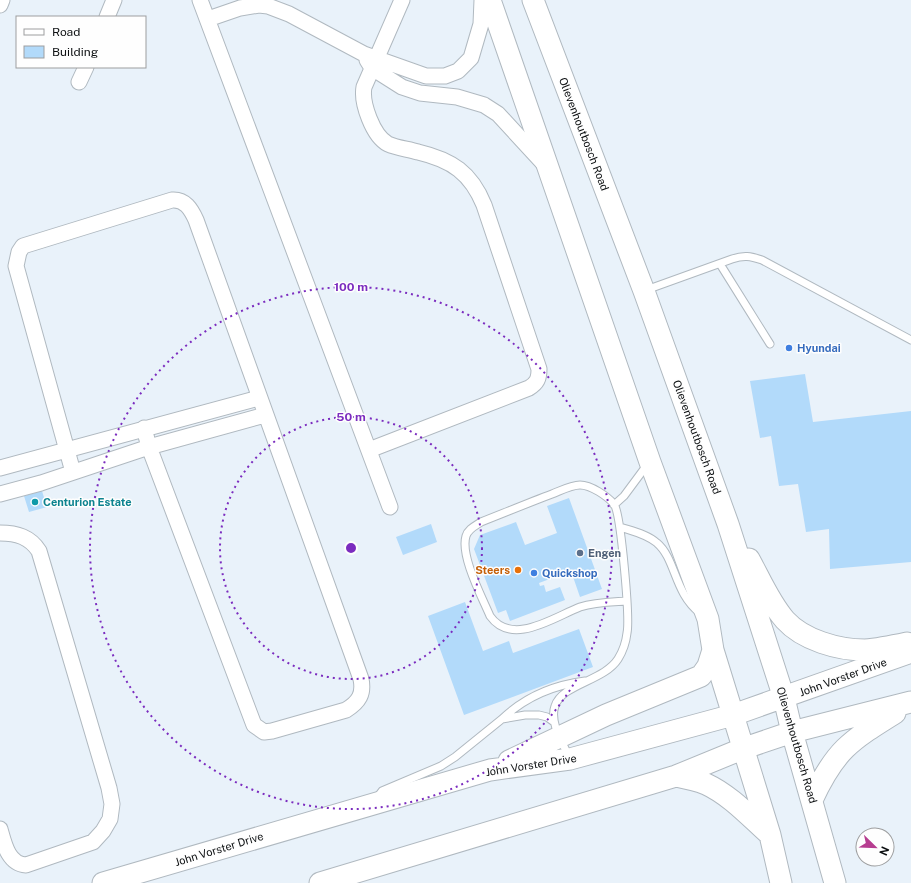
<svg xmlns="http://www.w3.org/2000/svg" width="911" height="883" font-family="'Public Sans',sans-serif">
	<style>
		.building { fill: #b2dafa }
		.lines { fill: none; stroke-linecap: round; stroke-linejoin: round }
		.service-casing { stroke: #b0b9c0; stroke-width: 9 }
		.minor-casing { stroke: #b0b9c0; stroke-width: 17 }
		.secondary-casing { stroke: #b0b9c0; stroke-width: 23 }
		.service { stroke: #fff; stroke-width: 7 }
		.minor { stroke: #fff; stroke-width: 15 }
		.secondary { stroke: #fff; stroke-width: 21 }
		.ring { fill: none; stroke: #7b2cbf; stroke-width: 2; stroke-dasharray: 2 4 }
		.shop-dot { fill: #3f7fe0; stroke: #fefefe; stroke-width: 1.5 }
		.culture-dot { fill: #0f9aa8; stroke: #fefefe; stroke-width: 1.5 }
		.service-dot { fill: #5c6f8a; stroke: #fefefe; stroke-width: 1.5 }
		.food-dot { fill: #e8710a; stroke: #fefefe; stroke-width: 1.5 }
		.labels { text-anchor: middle; stroke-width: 3; stroke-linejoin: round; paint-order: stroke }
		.street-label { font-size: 11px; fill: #0c0f11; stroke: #fefefe }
		.shop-label { font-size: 11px; font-weight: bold; fill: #366cbe; stroke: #fefefe; text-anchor: start }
		.culture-label { font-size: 11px; font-weight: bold; fill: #0d838f; stroke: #fefefe; text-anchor: start }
		.service-label { font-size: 11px; font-weight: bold; fill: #4e5e75; stroke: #fefefe; text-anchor: start }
		.food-label { font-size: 11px; font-weight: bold; fill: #c56008; stroke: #fefefe; text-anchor: end }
		.centre { fill: #7b2cbf; stroke: #fefefe; stroke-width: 2 }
		.ring-label { font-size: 12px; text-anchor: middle; font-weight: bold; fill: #7b2cbf; stroke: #fefefe; stroke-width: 3; stroke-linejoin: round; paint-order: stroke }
	</style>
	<rect width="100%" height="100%" fill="#e9f2fa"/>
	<path class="building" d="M805,374l8,48 98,-11v151l-81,7 -1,-40 -23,3 -8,-48 -19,2 -8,-50 -11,2 -10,-57z
		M42,491l5,16 -18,5 -5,-16z
		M569,498l33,91 -22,8 -9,-26 -32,12 1,3 4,-1 2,7 14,-5 5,13 -55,21 -4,-11 -8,3 -24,-64 6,-14 36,-13 9,23 32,-12 -10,-27z
		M431,524l6,18 -34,13 -7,-18z
		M465,602l18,49 26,-10 4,12 66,-24 14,38 -129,48 -36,-99z"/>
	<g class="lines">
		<g class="service-casing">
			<path id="service" d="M720,264l50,80
				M646,290l86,-31c12,-4 18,-3 30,1l149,80
				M614,505l10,-9 23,-31
				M620,527c12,4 27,7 37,16 19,16 17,50 43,70
				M502,719c23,-22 52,-34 83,-38
				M569,757c-6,-14 -20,-35 -14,-51 7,-22 49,-25 63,-47 5,-8 8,-17 9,-26 3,-15 -6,-119 -13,-129 -7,-8 -23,-19 -34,-19 -9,0 -20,6 -28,9 -24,9 -48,19 -71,28 -6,4 -13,7 -15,14 -6,20 16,61 24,80 22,31 64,1 90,-9 15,-5 30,-5 46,-6
				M379,795l3,-4 59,-25 14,-9 47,-38 23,-4h14l8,2 7,5"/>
		</g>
		<g class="minor-casing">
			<path id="minor" d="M200,0l190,507
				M0,5l2,-5
				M107,17l7,-17
				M208,19l32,-11 19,-3 9,1 21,8 75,40 62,22h19l13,-5 13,-13 10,-34 1,-24
				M367,60l5,8 30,19 18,6 37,4 27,8 14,9 46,50
				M79,82l7,-15
				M369,450l160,-62c8,-5 10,-9 10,-19l-55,-164c-13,-32 -32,-45 -66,-53 -10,-3 -21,-4 -30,-8 -15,-8 -27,-41 -24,-57l38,-87
				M0,468l259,-70
				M73,472l-57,-206 3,-14 4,-6 149,-46c13,-1 19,9 24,20l165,459c3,15 -2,23 -15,31l-74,21 -8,1 -10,-7 -105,-278 -5,-19
				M0,494l41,-11 108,-36 116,-32
				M0,533c17,0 30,4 39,18l70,237 3,16 -2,15 -7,12 -10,11 -67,23c-18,-1 -22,-22 -26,-36"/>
		</g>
		<g class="secondary-casing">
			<path id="secondary" d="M490,0l160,462 58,157 5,31 57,185 11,48
				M533,0l111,291 84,233 56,174 8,34 43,151
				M749,559c11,20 21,44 36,61 18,20 53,30 80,30 14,-1 28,-4 42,-7
				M509,761l97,-46 95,-39 7,-10 5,-16
				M676,776c10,2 20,4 30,8 24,11 44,33 63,50
				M812,800c23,-50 38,-59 83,-87
				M103,883l387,-113 80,-11 163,-44 178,-63
				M320,883l356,-107 66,-27 50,-17 119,-30"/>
		</g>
		<use href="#service" class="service"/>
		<use href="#minor" class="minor"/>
		<use href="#secondary" class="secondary"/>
	</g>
	<g class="ring">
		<circle cx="351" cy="548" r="131"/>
		<circle cx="351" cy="548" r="261"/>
	</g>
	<g class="shop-dot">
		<circle cx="789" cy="348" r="4"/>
		<circle cx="534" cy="573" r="4"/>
	</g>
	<circle class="culture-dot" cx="35" cy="502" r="4"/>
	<circle class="service-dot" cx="580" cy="553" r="4"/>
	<circle class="food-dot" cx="518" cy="570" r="4"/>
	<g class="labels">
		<g class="street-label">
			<text transform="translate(584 134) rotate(69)" y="4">Olievenhoutbosch Road</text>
			<text transform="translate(697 437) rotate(70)" y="4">Olievenhoutbosch Road</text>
			<text transform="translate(843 677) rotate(-20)" y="4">John Vorster Drive</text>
			<text transform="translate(797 745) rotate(74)" y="4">Olievenhoutbosch Road</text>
			<text transform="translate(531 765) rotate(-9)" y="4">John Vorster Drive</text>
			<text transform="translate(219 849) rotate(-17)" y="4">John Vorster Drive</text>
		</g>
		<g class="shop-label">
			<text x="797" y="352">Hyundai</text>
			<text x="542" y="577">Quickshop</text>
		</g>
		<g class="culture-label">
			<text x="43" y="506">Centurion Estate</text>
		</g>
		<g class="service-label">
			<text x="588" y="557">Engen</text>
		</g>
		<g class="food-label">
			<text x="510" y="574">Steers</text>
		</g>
	</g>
	<circle cx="351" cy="548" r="6" class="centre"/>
	<g class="ring-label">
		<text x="351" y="291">100 m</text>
		<text x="351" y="421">50 m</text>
	</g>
	<rect x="16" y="16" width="130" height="52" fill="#fefefe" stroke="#9d9e9f"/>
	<rect x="24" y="29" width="20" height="6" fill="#ffffff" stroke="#9d9e9f"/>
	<text x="52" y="36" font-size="12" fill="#0c0f11">Road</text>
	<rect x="24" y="46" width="20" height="12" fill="#b2dafa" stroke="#9d9e9f"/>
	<text x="52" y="56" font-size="12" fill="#0c0f11">Building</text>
	<g transform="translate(875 847) rotate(113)"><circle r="19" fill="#fefefe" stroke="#9d9e9f"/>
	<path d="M0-3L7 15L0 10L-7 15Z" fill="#b63d90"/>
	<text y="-6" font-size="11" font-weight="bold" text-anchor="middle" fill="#0c0f11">N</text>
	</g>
</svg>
